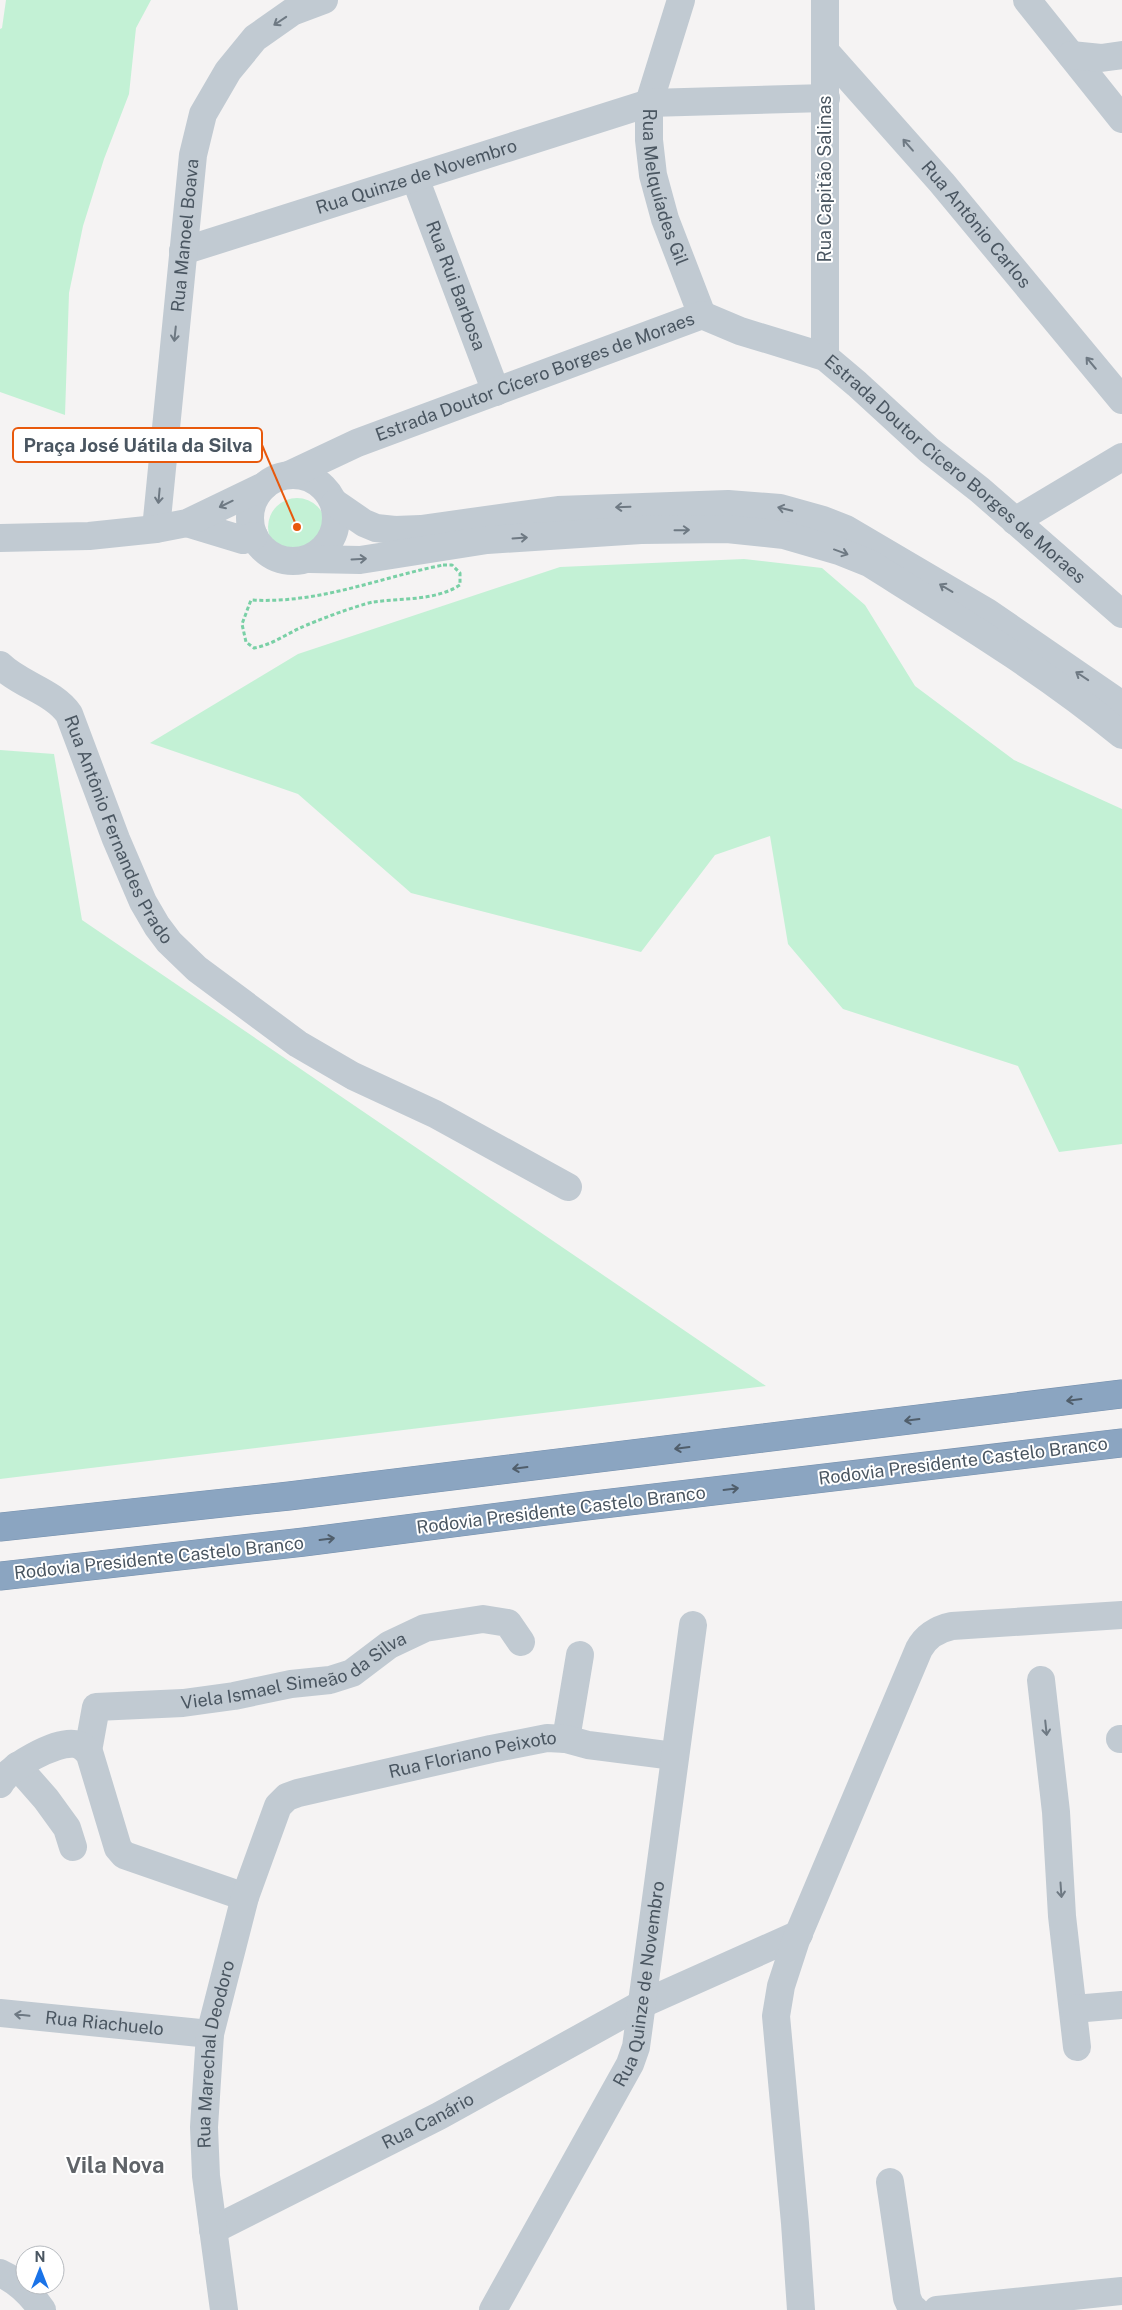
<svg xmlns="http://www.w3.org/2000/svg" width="1122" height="2310" font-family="'Public Sans',sans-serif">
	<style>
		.green { fill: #c3f1d5 }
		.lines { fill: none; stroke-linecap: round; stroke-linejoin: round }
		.highway-casing { stroke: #7690ad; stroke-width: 29 }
		.path { stroke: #7ad0a6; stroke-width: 3; stroke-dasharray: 4 2.5; stroke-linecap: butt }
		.minor { stroke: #c1cad2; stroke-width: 28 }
		.highway { stroke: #8ba5c1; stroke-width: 28 }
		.oneway { stroke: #6e7983 }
		.oneway2 { stroke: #505e6b }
		.labels { text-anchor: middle; stroke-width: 4; stroke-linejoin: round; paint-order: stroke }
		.street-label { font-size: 18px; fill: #4a5661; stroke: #fff }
		.district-label { font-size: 22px; font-weight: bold; fill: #5f6368; stroke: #fff }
		.leader { fill: none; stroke: #e8590c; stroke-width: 2 }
		.callout-dot { fill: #e8590c; stroke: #fff; stroke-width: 2 }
		.callout { fill: #fff; stroke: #e8590c; stroke-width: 2 }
		.callout-label { font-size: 19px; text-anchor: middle; font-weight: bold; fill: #4a5661 }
	</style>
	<rect width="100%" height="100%" fill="#f5f3f3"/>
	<path class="green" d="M6,0h145l-15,28 -7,66 -25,65 -21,67 -14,67 -4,122 -65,-23v-363l2,-1z
		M268 527a29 29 0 1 1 58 0a29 29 0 1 1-58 0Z
		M744,559l78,9 43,37 50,81 99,74 108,49v335l-63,8 -41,-86 -175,-57 -55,-65 -18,-108 -55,19 -74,97 -230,-59 -113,-99 -148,-51 148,-89 262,-87z
		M0,750l54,4 28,166 684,466 -766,93z"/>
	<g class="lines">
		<g class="highway-casing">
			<path id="highway" d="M0,1527l289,-31 833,-102
				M0,1576l304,-34 282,-36 536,-63"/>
		</g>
		<path class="path" d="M443,565h9l8,8v12c-25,16 -58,13 -87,17 -15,3 -58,19 -73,26 -15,7 -29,17 -46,20l-8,-6 -4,-18 9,-24c68,4 127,-22 192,-35z"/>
		<g class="minor">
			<path id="s1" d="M681,0l-32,103v37l4,35 12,44 37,96"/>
			<path d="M1027,0l95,119"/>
			<path id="s2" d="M825,51l117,132 180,217"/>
			<path d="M1071,55l30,3 21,-3"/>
			<path id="s3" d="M415,178l81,214"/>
			<path id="s4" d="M183,251l466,-148 177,-5"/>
			<path d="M825,357v-357"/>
			<circle cx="293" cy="518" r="43"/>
			<path id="s5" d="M289,475l68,-32 345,-128 38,16 85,26 32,27 72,66 51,40 142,124"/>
			<path d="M335,503l29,20 12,5 19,2 26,-1 137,-19 170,-6 52,4 43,12 23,9 141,83 135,93"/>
			<path d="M1015,521l107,-64"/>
			<path d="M187,523l56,17 11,-4"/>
			<path id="s6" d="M156,529l37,-374 10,-41 25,-43 27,-33 37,-26 32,-12"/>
			<path d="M0,538l89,-2 67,-7 31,-6 77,-37"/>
			<path d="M310,559l50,1 127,-20 154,-10 86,-1 57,6 55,16 30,12c86,54 174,107 253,172"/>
			<path id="s7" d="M0,665c20,20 53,26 69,49l47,125 27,63 14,24 12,16 28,27 101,75 55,32 82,38 133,73"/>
			<path d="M1041,1680l15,132 6,104 15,131"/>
			<path d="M566,1739l14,-84"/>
			<path d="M1120,1739h2"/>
			<path id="s8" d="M88,1751l8,-44 87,-4 51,-7 57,-12 39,-4 22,-7 37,-28 36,-17 58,-9 25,4 13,19"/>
			<path d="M17,1766l29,33 21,29 6,19"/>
			<path d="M0,1784c9,-17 55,-43 75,-40 7,1 11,5 15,11l28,93 6,7 121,42"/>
			<path d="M1074,2009l48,-4"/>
			<path id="s9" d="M0,2013l210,21"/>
			<path d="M890,2182l17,116 4,9 4,3"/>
			<path id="s10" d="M213,2230l226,-114 201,-111 159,-71"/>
			<path d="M0,2273c18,8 31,21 42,37"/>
			<path id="s11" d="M224,2310l-18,-134 -2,-49 6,-93 35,-137 33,-91 9,-9 11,-4 193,-44 56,-11 19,1 22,6 86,11"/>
			<path id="s12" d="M493,2310l137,-246 6,-17 57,-422"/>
			<path d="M801,2310l-6,-87 -19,-207 5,-30 15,-46 123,-291c7,-13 19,-20 33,-23l170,-11"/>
			<path d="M937,2310l185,-19"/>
		</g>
		<use href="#highway" class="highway"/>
	</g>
	<defs><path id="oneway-shaft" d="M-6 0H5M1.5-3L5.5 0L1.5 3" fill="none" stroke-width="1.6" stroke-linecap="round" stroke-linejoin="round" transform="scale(1.25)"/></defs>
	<g class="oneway">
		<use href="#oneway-shaft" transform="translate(280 21) rotate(146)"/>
		<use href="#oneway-shaft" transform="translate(908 145) rotate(-131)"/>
		<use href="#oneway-shaft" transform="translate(175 334) rotate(96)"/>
		<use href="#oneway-shaft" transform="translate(1091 363) rotate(-130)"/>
		<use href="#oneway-shaft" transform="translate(159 496) rotate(95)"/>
		<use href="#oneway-shaft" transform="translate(226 504) rotate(154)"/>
		<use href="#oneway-shaft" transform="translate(623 507) rotate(178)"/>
		<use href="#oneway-shaft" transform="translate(785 509) rotate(-166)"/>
		<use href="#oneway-shaft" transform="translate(682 530) rotate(-1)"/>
		<use href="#oneway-shaft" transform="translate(520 538) rotate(-4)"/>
		<use href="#oneway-shaft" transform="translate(841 552) rotate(20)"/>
		<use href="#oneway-shaft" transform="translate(359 559) rotate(-3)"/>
		<use href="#oneway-shaft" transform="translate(946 588) rotate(-149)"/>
		<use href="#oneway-shaft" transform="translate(1082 676) rotate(-146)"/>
		<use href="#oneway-shaft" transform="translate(1046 1728) rotate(84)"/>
		<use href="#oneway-shaft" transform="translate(1061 1890) rotate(86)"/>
		<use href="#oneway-shaft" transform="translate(22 2015) rotate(-174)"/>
	</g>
	<g class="oneway2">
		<use href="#oneway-shaft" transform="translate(1074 1400) rotate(173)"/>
		<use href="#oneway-shaft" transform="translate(912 1420) rotate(173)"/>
		<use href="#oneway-shaft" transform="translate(682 1448) rotate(173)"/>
		<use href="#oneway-shaft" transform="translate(520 1468) rotate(173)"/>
		<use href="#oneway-shaft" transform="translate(731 1489) rotate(-7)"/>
		<use href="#oneway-shaft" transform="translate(327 1539) rotate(-7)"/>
	</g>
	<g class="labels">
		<g class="street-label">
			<text dy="6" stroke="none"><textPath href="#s4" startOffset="245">Rua Quinze de Novembro</textPath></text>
			<text transform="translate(825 179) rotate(-90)" y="6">Rua Capitão Salinas</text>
			<text dy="6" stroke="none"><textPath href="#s1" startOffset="194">Rua Melquíades Gil</textPath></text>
			<text dy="6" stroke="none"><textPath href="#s2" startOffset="230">Rua Antônio Carlos</textPath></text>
			<text dy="6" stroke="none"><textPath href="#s6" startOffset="295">Rua Manoel Boava</textPath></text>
			<text dy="6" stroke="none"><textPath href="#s3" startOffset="115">Rua Rui Barbosa</textPath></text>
			<text dy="6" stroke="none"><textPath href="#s5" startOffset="265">Estrada Doutor Cícero Borges de Moraes</textPath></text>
			<text dy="6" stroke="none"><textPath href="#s5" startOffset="745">Estrada Doutor Cícero Borges de Moraes</textPath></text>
			<text dy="6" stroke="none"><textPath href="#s7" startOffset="211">Rua Antônio Fernandes Prado</textPath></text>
			<text transform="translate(963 1461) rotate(-7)" y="6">Rodovia Presidente Castelo Branco</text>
			<text transform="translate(561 1510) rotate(-7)" y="6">Rodovia Presidente Castelo Branco</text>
			<text transform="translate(159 1558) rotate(-6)" y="6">Rodovia Presidente Castelo Branco</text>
			<text dy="6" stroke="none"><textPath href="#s8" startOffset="249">Viela Ismael Simeão da Silva</textPath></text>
			<text dy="6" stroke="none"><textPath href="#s11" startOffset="719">Rua Floriano Peixoto</textPath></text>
			<text dy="6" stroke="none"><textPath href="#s12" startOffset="362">Rua Quinze de Novembro</textPath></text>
			<text dy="6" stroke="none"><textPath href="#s9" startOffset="105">Rua Riachuelo</textPath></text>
			<text dy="6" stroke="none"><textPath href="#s11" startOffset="258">Rua Marechal Deodoro</textPath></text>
			<text dy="6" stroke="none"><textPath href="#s10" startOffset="241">Rua Canário</textPath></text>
		</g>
		<g class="district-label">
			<text x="115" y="2173">Vila Nova</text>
		</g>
	</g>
	<path class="leader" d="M297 527L262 445"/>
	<circle class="callout-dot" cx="297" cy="527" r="5"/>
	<rect class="callout" x="13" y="428" width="249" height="34" rx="5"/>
	<g class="callout-label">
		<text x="138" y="452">Praça José Uátila da Silva</text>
	</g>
	<g transform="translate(40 2270)"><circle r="24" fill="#ffffff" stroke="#b7bbc0"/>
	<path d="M0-4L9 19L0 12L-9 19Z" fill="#1a73e8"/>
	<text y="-8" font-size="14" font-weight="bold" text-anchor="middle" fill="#4a5661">N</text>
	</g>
</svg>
